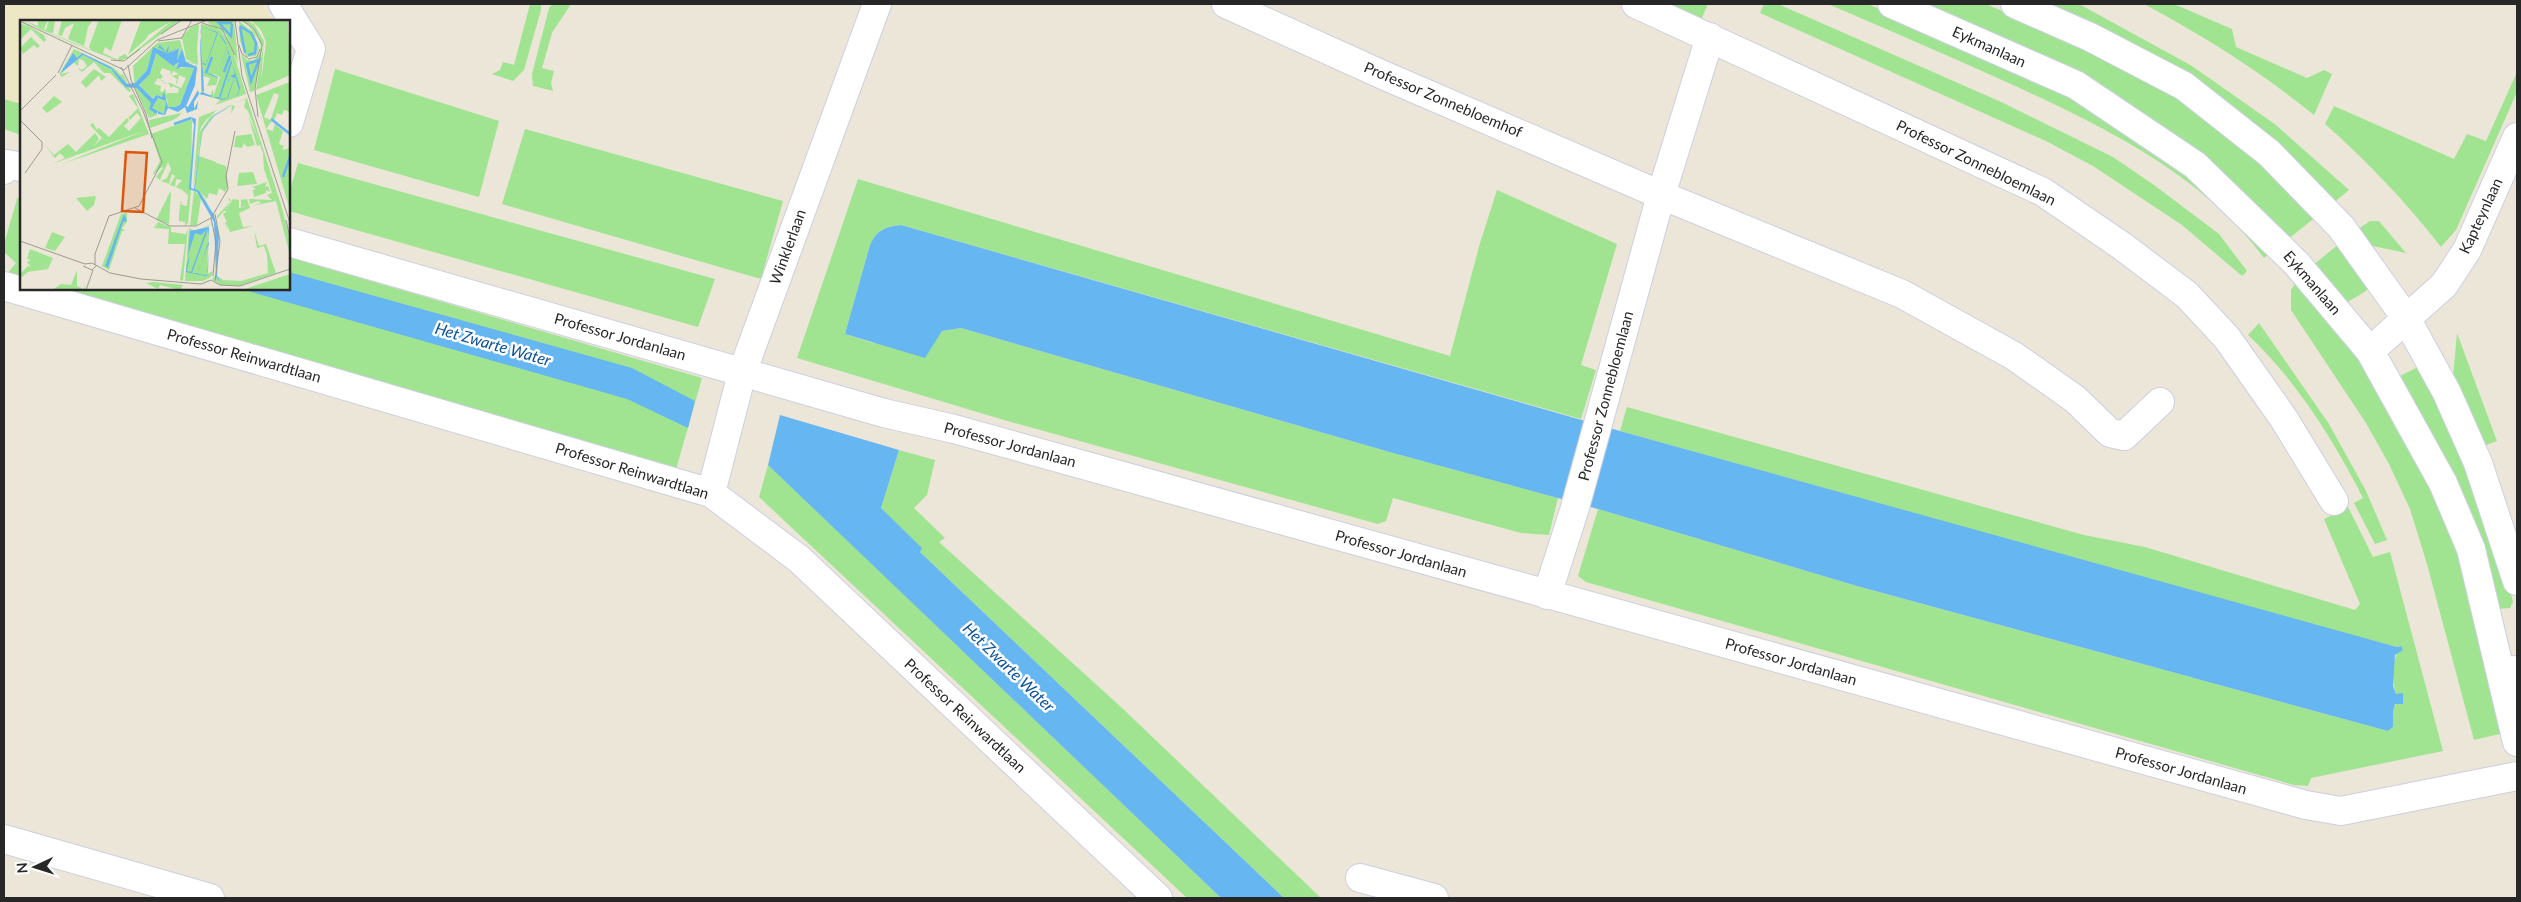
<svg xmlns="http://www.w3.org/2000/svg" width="2521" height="902" font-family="Lato,sans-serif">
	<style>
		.education { fill: #eee7c6 }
		.green { fill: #a0e492 }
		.water { fill: #66b6f2 }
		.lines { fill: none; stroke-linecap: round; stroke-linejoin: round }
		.street-casing { stroke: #cdcee1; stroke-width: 30 }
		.secondary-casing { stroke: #cdcee1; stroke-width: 30 }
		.street { stroke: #fff; stroke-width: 28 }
		.secondary { stroke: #fff; stroke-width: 28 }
		.labels { text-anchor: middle; stroke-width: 5; stroke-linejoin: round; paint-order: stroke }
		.street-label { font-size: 15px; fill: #272727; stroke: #fff }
		.water-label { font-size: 16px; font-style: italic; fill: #09509a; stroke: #fff }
		.inset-river { fill: none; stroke: #66b6f2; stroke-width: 2.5 }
		.inset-road { fill: none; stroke: #9d9a91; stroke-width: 1 }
		.view { fill: #de560d; fill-opacity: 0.15; stroke: #de560d; stroke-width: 2.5 }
		.inset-edge { fill: none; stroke: #272727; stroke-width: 2.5 }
	</style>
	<rect width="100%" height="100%" fill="#ebe6d8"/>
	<path class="education" d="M4,4h258l11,17h-252v83l-17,-5z"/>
	<path class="green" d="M530,4h11v6l-17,60 -11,11 -21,-7 8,-4 3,-8 11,3z
		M553,4h18l-19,29 -10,35 12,3 -3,12 2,8 -20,-5 -1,-12 17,-66z
		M1675,4h33l-9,21 -36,-16z
		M1764,4h14l221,97 114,56 41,28 65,49 28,37 -5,5 -60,-51 -89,-59 -47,-25 -286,-128z
		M1828,4h40l191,86 130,85 83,76 -8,7c-63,-86 -167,-135 -262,-178 -57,-26 -116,-51 -174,-76z
		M1914,4h72l104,46 96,52 44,32 87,82 -30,24 -39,-39z
		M2032,4h47l113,62 84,59 73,65 -17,14 -23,-25z
		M2144,4h30l58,25 4,18 71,31 17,-8 8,4 -18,41c-53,-43 -110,-79 -170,-111z
		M335,69l164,52 -20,76 -165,-47z
		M2517,72v20l-61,138 -15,17c-35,-45 -73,-85 -116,-123l9,-18 120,53 13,-25 19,7z
		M4,99l17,5v31l-17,-6z
		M525,129l258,72 -22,78 -259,-75z
		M298,163l417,116 -17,48 -409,-116v-17z
		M858,179l592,177 30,-113 17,-53 120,54 -36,121 15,5 -15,49 -680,-194c-16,2 -24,5 -31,20l-25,89 28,9h59l10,-12 19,-3 432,125 162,44 3,1 -9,37 -28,-2 -128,-35 -7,23 -8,3 -374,-104 -207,-62z
		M21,196v85l-16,-5 11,-13 -11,-10 -1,-9 13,-45z
		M2370,221h9l27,32 -33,-7 -4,3 -14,-18z
		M2340,243l28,44 -2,4 -20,12 -34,-37z
		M289,257l413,121 -27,95 -626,-184h240z
		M2298,279l65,82 63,113 41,101 37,158 -30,7 -47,-176 -17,-55 -21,-45 -23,-41 -75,-113v-20z
		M2259,323l70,101 37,67 21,49 -12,4 -21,-41 9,-5c-30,-59 -67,-118 -115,-163z
		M2457,333l40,108 -16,6 -28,-70z
		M2418,367l38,71 47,125 10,39 -3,6 -13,1 -99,-229 2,-4z
		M1627,407l457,128 61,12 210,63 5,-6 -36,-85 24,-12 25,50 17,-5 53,199 -132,27 -3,8 -14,-1 -708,-203 -8,-6 20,-67 259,77 531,145 5,-4v-16l3,-8 7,1v-10h-7c-5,-15 -4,-35 5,-48l-4,1 -111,-29 -666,-187z
		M899,450l36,10 -8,35 -13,13 31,30 -6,4 182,165 200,191h-37l-364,-346 -39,-44z
		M768,465l34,32 419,401h-34l-428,-401z"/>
	<path class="water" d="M901,225l719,206 777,216 4,-1 2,4 -8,5 -2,31 3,8 7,-1v11h-8l-2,8v15l-5,4 -531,-145 -259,-77 -205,-56 -432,-125 -19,3 -17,27 -80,-24 25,-89c7,-15 15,-18 31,-20z
		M289,272l343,96 63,33 -7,27 -61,-29 -386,-110h48z
		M780,415l119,35 -18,58 41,40 -2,4 364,346h-63l-453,-433z"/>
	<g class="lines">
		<g class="street-casing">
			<path id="street" d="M283,4l28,45 -22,74
				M1226,4l157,71 278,120 241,99 112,62 61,43 35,34 14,3 36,-34
				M1636,4l407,188 79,54 65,49 40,43 57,81 50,82
				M4,170l3,-6 14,3
				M289,242l595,171 70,16 1352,376 35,6 176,-35
				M4,286l707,207 88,66 359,339
				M711,493l31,-120 135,-369
				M1547,595l27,-84 87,-316 49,-158
				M2502,671l15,-1
				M4,839l206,59
				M1360,878l74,20"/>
		</g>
		<g class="secondary-casing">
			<path id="secondary" d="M1892,4l184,81 119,80 101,98 74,88 73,132 28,66 46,193
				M2015,4l75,33 94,49 85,67 72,74 65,91 41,75 31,70 39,118
				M2370,351l74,-66 23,-35 50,-113"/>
		</g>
		<use href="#street" class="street"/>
		<use href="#secondary" class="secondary"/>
	</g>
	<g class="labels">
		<g class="street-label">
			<text transform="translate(1989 47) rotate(24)" y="5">Eykmanlaan</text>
			<text transform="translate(1443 100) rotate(23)" y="5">Professor Zonnebloemhof</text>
			<text transform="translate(1976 163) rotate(26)" y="5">Professor Zonnebloemlaan</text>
			<text transform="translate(2481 216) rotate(-65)" y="5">Kapteynlaan</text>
			<text transform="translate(788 247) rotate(-70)" y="5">Winklerlaan</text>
			<text transform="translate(2312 283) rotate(49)" y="5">Eykmanlaan</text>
			<text transform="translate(620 337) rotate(16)" y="5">Professor Jordanlaan</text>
			<text transform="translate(244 356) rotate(16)" y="5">Professor Reinwardtlaan</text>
			<text transform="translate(1606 396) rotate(-75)" y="5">Professor Zonnebloemlaan</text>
			<text transform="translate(1010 445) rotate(15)" y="5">Professor Jordanlaan</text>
			<text transform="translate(632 471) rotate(17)" y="5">Professor Reinwardtlaan</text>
			<text transform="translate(1401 554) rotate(16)" y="5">Professor Jordanlaan</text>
			<text transform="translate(1791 662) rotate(16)" y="5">Professor Jordanlaan</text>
			<text transform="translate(965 716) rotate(43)" y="5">Professor Reinwardtlaan</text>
			<text transform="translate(2181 771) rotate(16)" y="5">Professor Jordanlaan</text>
		</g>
		<g class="water-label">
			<text transform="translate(493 344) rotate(16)" y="6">Het Zwarte Water</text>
			<text transform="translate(1009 667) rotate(44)" y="6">Het Zwarte Water</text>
		</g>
	</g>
	<g transform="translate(20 20)">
		<rect width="270" height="270" fill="#ebe6d8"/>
		<path d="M3,0l15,6v-6h10l-4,9 2,1 3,-10h6l-2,13 -5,-1 43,18 -2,-3 9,-25 -3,-2h27l-11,31 -6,-4 -2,6 15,7 1,-3 6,-3 3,3 44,-36 -24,14 -1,3 -19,17 13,-35h40l-53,38 -10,3 -46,-18 -32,-14zM42,0h31l-5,7 -4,19 -16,-7 6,-16 -9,5 -3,8 -4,-1zM192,0h22l4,44 -12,-30 -19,-12zM220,0l7,3 5,4 3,5 4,7 2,8v12l-7,32 -4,1 -9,-38 6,6h7l5,-5 2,-10 -9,-17zM225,0l9,4 10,17 -3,41 5,-40 -5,-12 -10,-10h37l2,55 -34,15 7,-43zM0,1l24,14 2,5 -2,2 -13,-13 -11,11v-17l8,4zM219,1l15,12 5,15 -3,8 -10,1 -6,-16zM179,4l-2,25 1,16 -12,-6 -4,-22 8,-9zM181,4l18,4 12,17 15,49 -31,11 5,-5 -13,-4 -2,-1 5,1 3,-7v8l7,-20 -9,-4 7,5 -2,7 -9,1 3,-8 -7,-2 1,18h-3zM11,17l9,9 -3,2 -3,-3 -11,9 -3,-6zM160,20l6,21 8,2 3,3 1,7 -3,-9 -9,-2 -4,-13 -5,12 2,-13 -11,6 -15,-6 -6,22 -12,13 17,20 -3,6 7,5 2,-2 -1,3 -8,3 -14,-30 -2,-22 24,-23zM54,29l40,19 7,7 2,-1 8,17 -2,1 -19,-19h-6l-10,-11 -12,10 -5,-5 5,3 5,-4 -4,-6 -4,-1 -1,7 -4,-3 9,-8 25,12 12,11 4,9 4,-2 -17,-18 -29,-14 -5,5 -5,-4 -4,11 -8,9 10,-2 -8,5 -2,-2v-2zM136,32l17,14 6,-4 -3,6h18l-14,37 -5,2h-7l-1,-8 -5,-2 -7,-2 -2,4 -14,-14 11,-11zM142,48l8,3v4l1,-6v7l2,-5 6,3 -7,2 5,3 -1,4 1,1 2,-9 7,3 -5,10 -13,-6 3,6 2,-2 6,3 -1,4h-11v-6v9l-2,-8 -2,4 -3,-1 1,-5 -7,-2 4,-6 8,6h1l-7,-5 3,-2 -3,-4zM74,49l12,8 -5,4 -2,-6 -13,13 -5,-6zM270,62v30l-6,-2 -2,5 -5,-2 -3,8 -3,-2 8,-24 -5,-2 -10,24 8,4 -6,8 7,2 2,-7 8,7 -4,13 5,2 -2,4 8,-2v62l-34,-115zM113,74l16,40 -87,30 84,-34 -94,34 13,-6 -5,-5 -5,5 -11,-14 10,11 14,-11 8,8 19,-19 4,6 -5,7 8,-8 -12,-13 3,-2 4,7 2,-2 10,9 18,-19 2,3 -5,5 5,5 12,-13 -4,-5 -7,7 -2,-2 10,-10 -9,-12zM34,76l8,6 -15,11 -5,-5zM138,78l8,3 -2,13 -13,-6zM227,78l35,110 8,32v15l-14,-54 -24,5 9,-3 -3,-2 -8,3 -1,-5 23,1 -5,-5 5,-2 -8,-24 -1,-16 -3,-8 -3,1 -9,-31 12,28 -12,-32 -4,-4 2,-8 -14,5zM210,85l5,1 -4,8 1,-9 -17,9 -12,16 -10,59 6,-72 18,-7 -10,9 -6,8 -2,6 11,-16zM166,88l-8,9 -5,3 -23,8 -1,-8 32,-7zM208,88l-16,10 -12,21 -1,17 17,6 -1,5 1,-4 10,3 2,20 -3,6 -6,-4 -2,7 -8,-2 -2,6 -7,-7 9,14 -14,-17 5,-50 12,-21zM172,99l-1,71 -3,33 -3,3v-4l-6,-1v-7l2,-14 1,5 5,1 1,-11 -6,-5 -1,9 1,-9 -6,-3 6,-7 -6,-1 -1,8 -5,-2 5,-9 -3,-2 -3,10 -8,-3 6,-3 4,-9 -3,-7 -8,18 -4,-3 7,-9 -1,-1 -8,7h-1l7,-13 -9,-27zM231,114l4,11 -8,2 -3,-4 -2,5 -8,-1 2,-11zM233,152l4,12 -20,2 2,-13zM247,162l-2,5 3,-1 2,6 -4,-2v3l-12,4 -1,-7 3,-1 -4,-2zM174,170l7,8 -4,27 -7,1zM150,172l1,1 -2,31 -13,-4zM76,176l-2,9 -7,6 -11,-13zM208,178l3,2 -5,10 7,-11 6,1v8l-11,3 19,-5 -6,1v-7l6,-1 3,9 -11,5 4,14 10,-1 -23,6 -4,-9 1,8 -2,-8 -4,1 6,-2 -4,-8 4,-3h-3l-7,8v-3l13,-14zM107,193v9l-5,6 3,3h-3l-13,39 -7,-4 19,-52zM136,202l-1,6 3,-6 13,5v5l15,2 2,-6 -5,53 -3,-1 5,-36h-17l1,-15 -15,-1zM192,204l-9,6 -13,4 19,-4 -2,44 6,-3 -2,6 -8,4h-18l4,-53 7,3zM234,211l5,15 7,-2 10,29 -37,13 -19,-1 -8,-6 3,-3 7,8 -5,-8 6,4 18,1 27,-8 -1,-18 -3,-9 -7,2zM32,212l13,5 -10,14 -10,-3zM10,229l23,9 -5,11 -20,3 -6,5 -2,-3 8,-8 3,1 -4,-5 4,-2 -4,-1zM57,250v16l6,3 3,-4 -2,5h-32l9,-6 10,1zM270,254v16h-74l29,-1zM126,263l7,-1 30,3 -3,5 -20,-5 -2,4z" fill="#a0e492" fill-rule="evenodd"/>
		<path d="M183,0l-3,15 2,28 4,1 11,-31 -14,-6 14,5 5,5 4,6 14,45 -2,7 -9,2 8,-2 2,-5 -4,-14 -7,22 -6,2 -9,-3h6l6,-19 -5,-2 5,2 6,-18 -3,-8 -9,24 9,-25 -1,-4 -10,28 10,-29 -9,-13 -12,32 -4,-1 1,8 8,2 7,3v1l-3,10 1,-3 -6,-2 6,2 2,-7 -15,-6 1,20 -2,-2 -2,-47v-10zM212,42l3,12 -5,2 -2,4v3l2,-7 4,2 -7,20 -7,1zM140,25l6,7 3,-7 -1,8 9,-5 -8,6 10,-6 -2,13 5,-12 4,13 11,5 -2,18 -9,21 2,1 10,-17 1,4 3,-2 10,4 3,-7 -3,8 -13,-3 -5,8v7l4,-8 -1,8 -10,4 -2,-6 -7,5 -10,-4 -3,7 -7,-1v-3l-2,3 -7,-5 2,-6 -14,-15 -12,-1 -14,-18 -28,-14 -23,19 13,-21 4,5 5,-5 29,14 16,17 8,-1 12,-13 6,-23 16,7 -11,-7zM136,33l17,13 6,-4 -3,7 5,-2 13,1 -14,37 -5,2h-7l-4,-15 -2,5 -6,-2 -3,4 -14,-14 11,-11zM138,78l8,3 -2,13 -12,-6zM213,85l-19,11 -12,16 -7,57 4,2 15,24 5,20 -2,41 5,8 -6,-7 -2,-55 -17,-30 -8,-3 5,-64 -3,-8 5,2 -5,69 3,1 8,-58 12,-16zM104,194l3,7 -4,1 -15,46 -3,-2zM189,207l-1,44 -1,5 -7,-1 -1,4 1,-4 -14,-3 1,-9 3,-8 -3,16 4,1 15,-42 -5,5 -6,-2 -7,22 2,-24zM188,209l1,11 -11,33h-6zM189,223l-2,32 -9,-1 1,-5z" fill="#66b6f2" fill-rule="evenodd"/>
		<path class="inset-river" d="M212,3h-13l12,13 1,-12M220,6l11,7 5,10 -1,10 -7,2M220,7l5,26M239,40l-6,15 -2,6 -4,-17zM204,52l6,-16M186,53l6,-16M251,99l19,15M154,104l17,-6M263,157l7,-20"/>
		<path class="inset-road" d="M215,0l7,56 48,147M222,0l12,9 8,16 -7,44 3,28M0,1l104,49 33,-30 50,-20M182,3l20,6 13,26M141,14l21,-14M161,19l11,-19M138,21l23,-3M219,25l3,9 7,5 8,-2 3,-8M91,40l13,1 16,-12M108,45l3,15 15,34 6,24M38,53l14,-28M0,91l36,-36M0,100l22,22M5,153l17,-24v-7M115,188l35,18h26l15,-8 17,-29 -2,-13 9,-45M191,198l5,24 -3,34M266,200l4,18M0,221l65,23 7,-1 18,10 31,6 60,5 10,-4 9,5 20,1 50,-17M75,245v-11l14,-38 30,-10 23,-44 -19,-51 -22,-44M63,246l9,4 4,-4M195,261l5,-40 -5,-27M66,270l7,-20"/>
		<path class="view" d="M106,132l21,1 -4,59 -21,-1z"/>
		<rect width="270" height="270" class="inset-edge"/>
	</g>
	<rect width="2521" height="902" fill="none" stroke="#272727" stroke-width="10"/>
	<g transform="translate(35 867) rotate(266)" stroke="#ffffff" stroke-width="4" paint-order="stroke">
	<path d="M0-4L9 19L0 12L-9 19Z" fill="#272727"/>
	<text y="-8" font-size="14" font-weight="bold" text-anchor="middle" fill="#272727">N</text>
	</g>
</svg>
